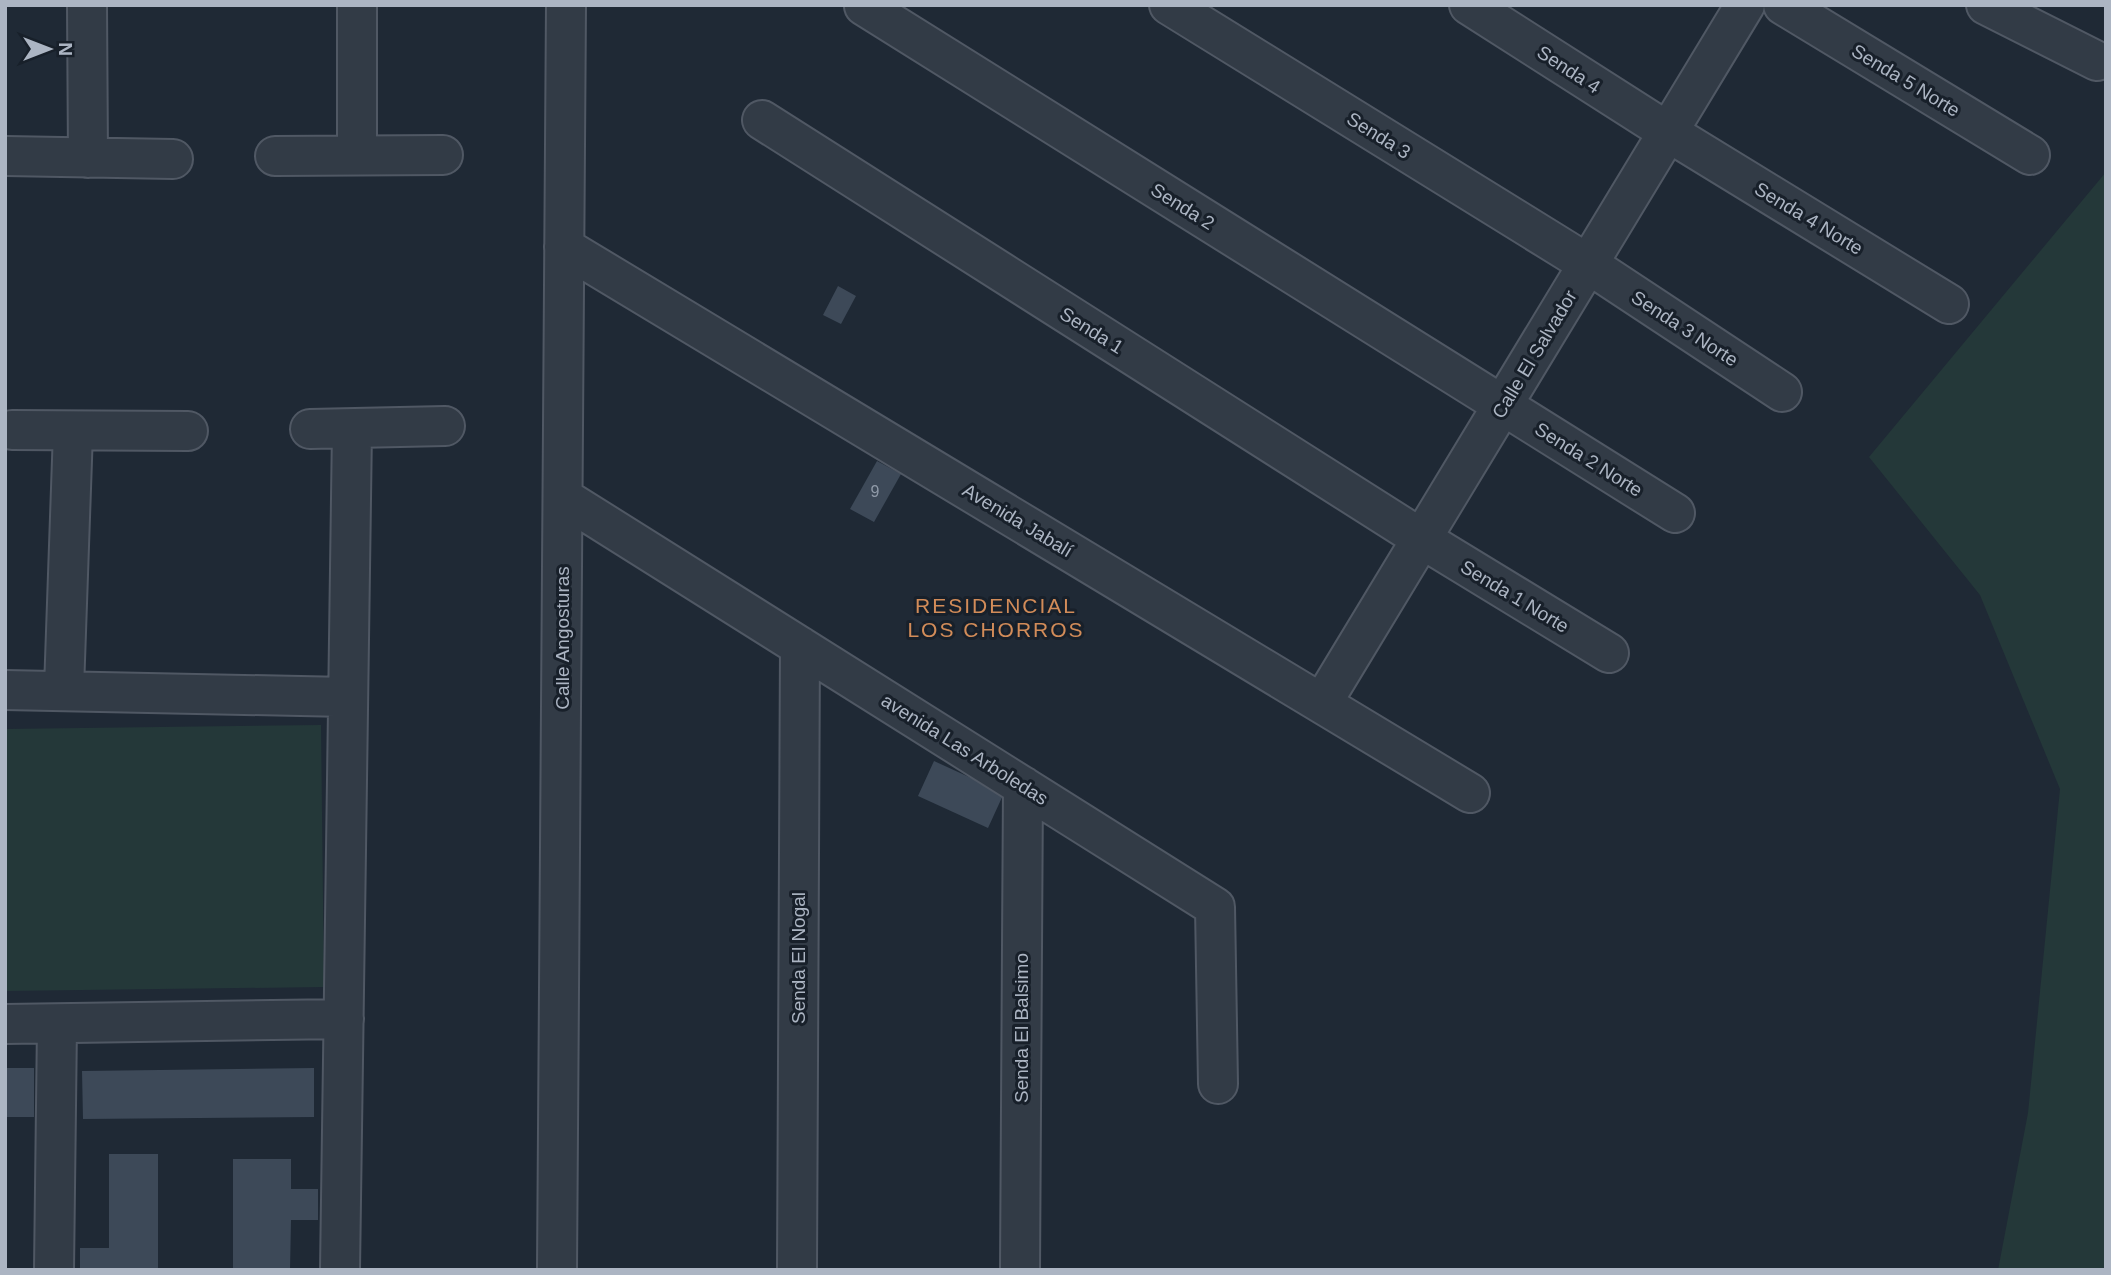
<svg xmlns="http://www.w3.org/2000/svg" width="2111" height="1275" font-family="Helvetica,sans-serif">
	<style>
		.green { fill: #243839 }
		.building { fill: #3d4958 }
		.lines { fill: none; stroke-linecap: round; stroke-linejoin: round }
		.minor-casing { stroke: #505864; stroke-width: 42 }
		.minor { stroke: #323b46; stroke-width: 38 }
		.labels { text-anchor: middle; stroke-width: 6; stroke-linejoin: round; paint-order: stroke }
		.number-label { font-size: 16px; fill: #909aa8 }
		.street-label { font-size: 19px; fill: #acb5c3; stroke: #18202a }
		.neighbourhood-label { font-size: 21px; letter-spacing: 2px; fill: #d28c59; stroke: #18202a }
	</style>
	<rect width="100%" height="100%" fill="#1f2935"/>
	<path class="green" d="M2106,172v1098h-108l30,-157 32,-324 -80,-194 -111,-138z
		M321,725l3,262 -319,4v-262z"/>
	<path class="building" d="M838,286l18,10 -15,28 -18,-9z
		M877,461l24,13 -27,48 -24,-13z
		M934,761l70,32 -16,35 -70,-32z
		M5,1068h29v49h-29z
		M314,1068v49l-231,2 -1,-48z
		M109,1154h49v116h-78v-22h29z
		M233,1159h58v30h27v31h-27l-1,50h-57z"/>
	<g class="lines">
		<g class="minor-casing">
			<path id="minor" d="M87,5l1,153
				M1169,5l419,259 194,128
				M1469,5l199,127 281,172
				M1783,5l247,150
				M1986,5l111,56
				M864,6l811,507
				M762,120l660,419 187,114
				M357,155v-150
				M6,156l167,3
				M275,156l168,-1
				M564,247l906,546
				M310,429l135,-3
				M12,430l176,1
				M564,498l651,409 3,177
				M64,689l9,-258
				M5,690l342,7
				M1322,703l423,-698
				M5,1024l339,-5
				M54,1270l3,-246
				M340,1270l12,-841
				M557,1270l9,-1265
				M797,1270l3,-624
				M1020,1270l3,-484"/>
		</g>
		<use href="#minor" class="minor"/>
	</g>
	<g class="labels">
		<g class="number-label">
			<text x="875" y="497">9</text>
		</g>
		<g class="street-label">
			<text transform="translate(1569 69) rotate(33)" y="7">Senda 4</text>
			<text transform="translate(1906 80) rotate(31)" y="7">Senda 5 Norte</text>
			<text transform="translate(1379 135) rotate(32)" y="7">Senda 3</text>
			<text transform="translate(1183 206) rotate(32)" y="7">Senda 2</text>
			<text transform="translate(1809 218) rotate(31)" y="7">Senda 4 Norte</text>
			<text transform="translate(1685 328) rotate(33)" y="7">Senda 3 Norte</text>
			<text transform="translate(1092 330) rotate(32)" y="7">Senda 1</text>
			<text transform="translate(1534 354) rotate(-59)" y="7">Calle El Salvador</text>
			<text transform="translate(1589 459) rotate(32)" y="7">Senda 2 Norte</text>
			<text transform="translate(1018 520) rotate(31)" y="7">Avenida Jabalí</text>
			<text transform="translate(1515 596) rotate(31)" y="7">Senda 1 Norte</text>
			<text transform="translate(562 638) rotate(-90)" y="7">Calle Angosturas</text>
			<text transform="translate(965 749) rotate(32)" y="7">avenida Las Arboledas</text>
			<text transform="translate(798 958) rotate(-90)" y="7">Senda El Nogal</text>
			<text transform="translate(1021 1028) rotate(-90)" y="7">Senda El Balsimo</text>
		</g>
		<g class="neighbourhood-label">
			<text x="996" y="613">RESIDENCIAL<tspan x="996" dy="24">LOS CHORROS</tspan></text>
		</g>
	</g>
	<rect width="2111" height="1275" fill="none" stroke="#acb5c3" stroke-width="14"/>
	<g transform="translate(49 49) rotate(90)" stroke="#18202a" stroke-width="5" paint-order="stroke">
	<path d="M0-5L12 26L0 18L-12 26Z" fill="#acb5c3"/>
	<text y="-10" font-size="19" font-weight="bold" text-anchor="middle" fill="#acb5c3">N</text>
	</g>
</svg>
